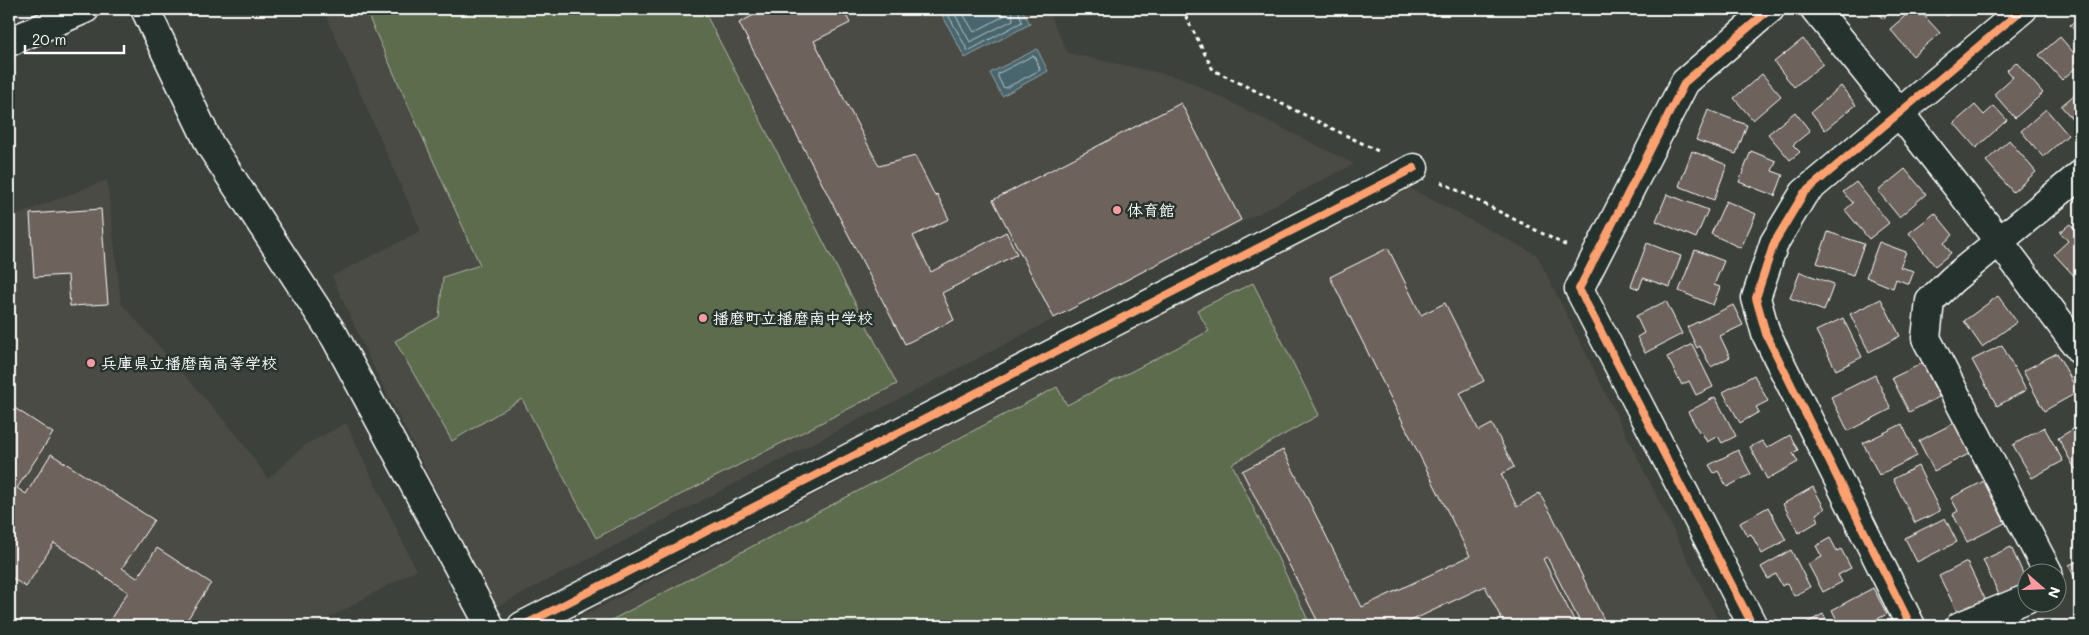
<svg xmlns="http://www.w3.org/2000/svg" width="2089" height="635" font-family="Mali,'Klee One',sans-serif">
	<style>
		.built { fill: #4b4b45 }
		.green { fill: #5d6c4e; stroke: #aeb6a6 }
		.water { fill: #48666e; stroke: #91a3a8 }
		.lines { fill: none; stroke-linecap: round; stroke-linejoin: round }
		.shore { stroke: #b6c2c5; stroke-width: 1 }
		.building { fill: #6e625b; stroke: #fff }
		.minor-casing { stroke: #fff; stroke-width: 31 }
		.tertiary-casing { stroke: #fff; stroke-width: 31 }
		.secondary-casing { stroke: #fff; stroke-width: 31 }
		.path { stroke: #fff; stroke-width: 3; stroke-dasharray: 4 4; stroke-linecap: butt }
		.minor { stroke: #26332d; stroke-width: 28 }
		.tertiary { stroke: #26332d; stroke-width: 28 }
		.secondary { stroke: #26332d; stroke-width: 28 }
		.cycleway-casing { stroke: #26332d; stroke-width: 11 }
		.cycleway { stroke: #fca06f; stroke-width: 8 }
		.poi-dot { fill: #ff9aa2; stroke: #26332d; stroke-width: 2 }
		.labels { text-anchor: middle; stroke-width: 5; stroke-linejoin: round; paint-order: stroke }
		.poi-label { font-size: 16px; font-weight: bold; fill: #fff; stroke: #26332d; text-anchor: start }
	</style>
	<rect width="100%" height="100%" fill="#3c413b"/>
	<filter id="ink" filterUnits="userSpaceOnUse"><feTurbulence type="fractalNoise" baseFrequency=".02" numOctaves="2"/><feDisplacementMap in="SourceGraphic" scale="10" xChannelSelector="R" yChannelSelector="G"/><feConvolveMatrix kernelMatrix="1 2 1 2 8 2 1 2 1" color-interpolation-filters="sRGB"/></filter>
	<g filter="url(#ink)">
		<path class="built" d="M323,9h724l21,44 114,25 172,86 -858,443 -126,-247 -38,-84 89,-45z
			M107,180l14,123 116,132 31,44 37,-34 41,-22 70,147 -102,56h-305v-408z
			M1406,186l131,69 184,371h-1157z"/>
		<path class="green" d="M365,9h338l194,375 -301,154 -74,-139 -70,42 -57,-100 44,-24 4,-40 37,-12z
			M1253,283l66,132 -87,49 79,162h-711l457,-239 10,18 142,-74 -12,-21z"/>
		<path class="water" d="M939,9h83l8,15 -65,34z
			M1037,49l11,22 -46,25 -12,-23z"/>
		<g class="lines">
			<path class="shore" d="M945,9l23,42 54,-29 -4,-13
				M952,9l18,33 43,-22 -1,-11
				M960,9l14,23 30,-16 1,-7
				M1033,56l3,2 4,12 -34,18 -3,-1 -5,-10v-3z"/>
		</g>
		<path class="building" d="M765,9h78l7,14 -36,18 65,125 36,-10 20,40 2,-2 12,25 -36,17 18,36 75,-40 11,22 -75,39 12,27 -49,24 -166,-321z
			M1874,9h20l-11,10z
			M1913,9h5l22,24 -27,23 -23,-27z
			M1941,9h14l-8,7z
			M2080,16v20l-10,-11z
			M2060,37l20,23v4l-18,16 -23,-25z
			M1803,39l20,25 -29,23 -20,-25z
			M2016,62l27,31 -28,25 -21,-24 19,-17 -6,-7z
			M1762,74l19,22 -28,24 -19,-22z
			M1841,86l15,19 -31,25 -14,-18z
			M2080,90v38l-19,-22z
			M1181,103l60,117 -187,98 -61,-118z
			M1975,105l9,10 10,-9 13,14 -31,28 -22,-25z
			M2046,109l22,26 -25,22 -22,-26z
			M1708,110l39,15 -11,29 -40,-14z
			M1795,112l15,19 -17,14 7,7 -10,8 -22,-26z
			M2009,140l27,32 -23,20 -27,-31z
			M1692,151l35,14 -13,35 -35,-14z
			M1751,151l25,10 -4,10 11,4 -8,21 -36,-14z
			M1905,169l21,25 -27,23 -21,-26z
			M1856,182l33,41 -20,16 -24,-29 8,-7 -10,-11z
			M1667,194l41,16 -12,28 -40,-17z
			M1726,201l30,13 -15,34 -30,-14z
			M101,209l7,95 -38,2 -2,-31 -34,2 -4,-63z
			M1935,213l18,22 -9,8 7,10 -16,13 -26,-33z
			M2070,224l10,11v40l-4,3 -22,-24 14,-13 -8,-9z
			M1828,232l36,12 -11,31 -36,-12z
			M1879,242l27,10 -6,15 14,4 -5,13 -13,-5 -3,9 -27,-11z
			M1647,243l34,13 -11,31 -27,-9 -4,11 -8,-3z
			M1388,248l33,67 24,-12 39,78 -24,12 19,38 13,-7 22,43 -13,7 16,33 22,-14 14,24 54,109h-25l-35,-69 -4,2 34,67h-72l-20,-40 -85,40h-80l-78,-155 41,-21 79,157 108,-51 -140,-279z
			M1695,250l29,11 -10,24 6,2 -7,18 -34,-14z
			M1800,272l34,12 -10,27 -34,-13z
			M1998,296l19,26 -35,25 -18,-26z
			M1881,299l19,37 -31,16 -19,-38z
			M1666,301l16,33 -37,19 -8,-16 7,-4 -8,-17z
			M1733,305l10,20 -23,11 10,21 -19,10 -11,-21 -3,2 -10,-21z
			M1843,318l19,39 -26,13 -20,-39z
			M1692,344l21,43 -17,8 -7,-14 -7,4 -15,-28z
			M2002,345l24,45 -29,16 -25,-46z
			M2057,353l21,39 -34,19 -21,-40z
			M1923,363l16,34 -30,15 -17,-34z
			M1754,375l14,26 -12,6 3,5 -19,11 -17,-31z
			M1875,375l16,34 -43,22 -17,-34z
			M1715,397l21,39 -14,7 -4,-7 -11,6 -6,-11 -2,1 -11,-20z
			M10,405l43,28 -36,55 9,6 25,-40 103,66 -32,48 15,10 20,-30 54,35 -28,43h-77l22,-34 -74,-49 -28,44 -17,-11v-52l7,-11 -7,-5z
			M1960,420l15,31 -41,20 -15,-30z
			M1902,424l15,32 -38,19 -16,-32z
			M2080,425v41l-5,3 -17,-31z
			M2044,427l19,34 -31,17 -19,-33z
			M1790,435l8,15 -5,3 5,9 -31,17 -17,-32 12,-6 5,7z
			M1738,450l13,24 -24,13 -9,-16 -4,2 -5,-8z
			M1918,466l22,45 -25,12 -22,-44z
			M1984,481l21,42 -38,19 -14,-28 5,-3 -7,-13z
			M1813,487l12,22 -9,5 3,7 -20,12 -16,-29z
			M1768,507l18,33 -24,14 -11,-20 -4,2 -7,-13z
			M1945,518l12,24 -40,20 -12,-24z
			M1830,538l7,13 4,-2 10,19 -13,7 4,7 -19,10 -15,-28 14,-7 -6,-11z
			M2011,547l15,33v5l-26,12 -17,-37z
			M1791,550l19,37 -16,9 -7,-13 -5,3 -6,-12 -8,5 -7,-12z
			M2080,560v30l-11,-25z
			M1967,562l20,41 -27,14 -21,-41z
			M1873,588l14,26 -23,12h-24l-8,-16z
			M1823,614l7,12h-29z"/>
		<g class="lines">
			<g class="minor-casing">
				<path id="minor" d="M1815,9c92,111 180,225 265,341
					M2048,572l-122,-234 4,-37 23,-22 127,-104
					M522,626l892,-458
					M1753,626l-174,-337 106,-207 85,-73
					M1911,626l-145,-292 -10,-36 18,-55 30,-50 219,-184
					M1960,626l66,-27"/>
			</g>
			<g class="tertiary-casing">
				<path id="tertiary" d="M145,9l65,136 125,192 155,289"/>
			</g>
			<g class="secondary-casing">
				<path id="secondary" d="M9,42l76,-33"/>
			</g>
			<path class="path" d="M1182,9l31,61 167,82
				M1441,182l126,64"/>
			<use href="#minor" class="minor"/>
			<use href="#tertiary" class="tertiary"/>
			<use href="#secondary" class="secondary"/>
			<g class="cycleway-casing">
				<path id="cycleway" d="M522,626l892,-458
					M1753,626l-174,-337 106,-207 85,-73
					M1911,626l-145,-292 -10,-36 18,-55 30,-50 219,-184"/>
			</g>
			<use href="#cycleway" class="cycleway"/>
		</g>
	</g>
	<g class="poi-dot">
		<circle cx="1117" cy="210" r="5"/>
		<circle cx="703" cy="318" r="5"/>
		<circle cx="91" cy="363" r="5"/>
	</g>
	<g class="labels">
		<g class="poi-label">
			<text x="1127" y="216">体育館</text>
			<text x="713" y="324">播磨町立播磨南中学校</text>
			<text x="101" y="369">兵庫県立播磨南高等学校</text>
		</g>
	</g>
	<rect width="2089" height="635" fill="none" stroke="#26332d" stroke-width="30"/>
	<rect x="15" y="15" width="2059" height="605" fill="none" stroke="#fff" stroke-width="2" filter="url(#ink)"/>
	<g transform="translate(2042 588) rotate(110)"><circle r="24" fill="#26332d" stroke="#7d8581"/>
	<path d="M0-4L9 19L0 12L-9 19Z" fill="#ff9aa2"/>
	<text y="-8" font-size="14" font-weight="bold" text-anchor="middle" fill="#ffffff">N</text>
	</g>
	<path d="M25 45v8h99v-8" fill="none" stroke="#ffffff" stroke-width="2.5"/>
	<text x="32" y="45" font-size="15" fill="#ffffff" stroke="#26332d" stroke-width="4" paint-order="stroke">20 m</text>
</svg>
